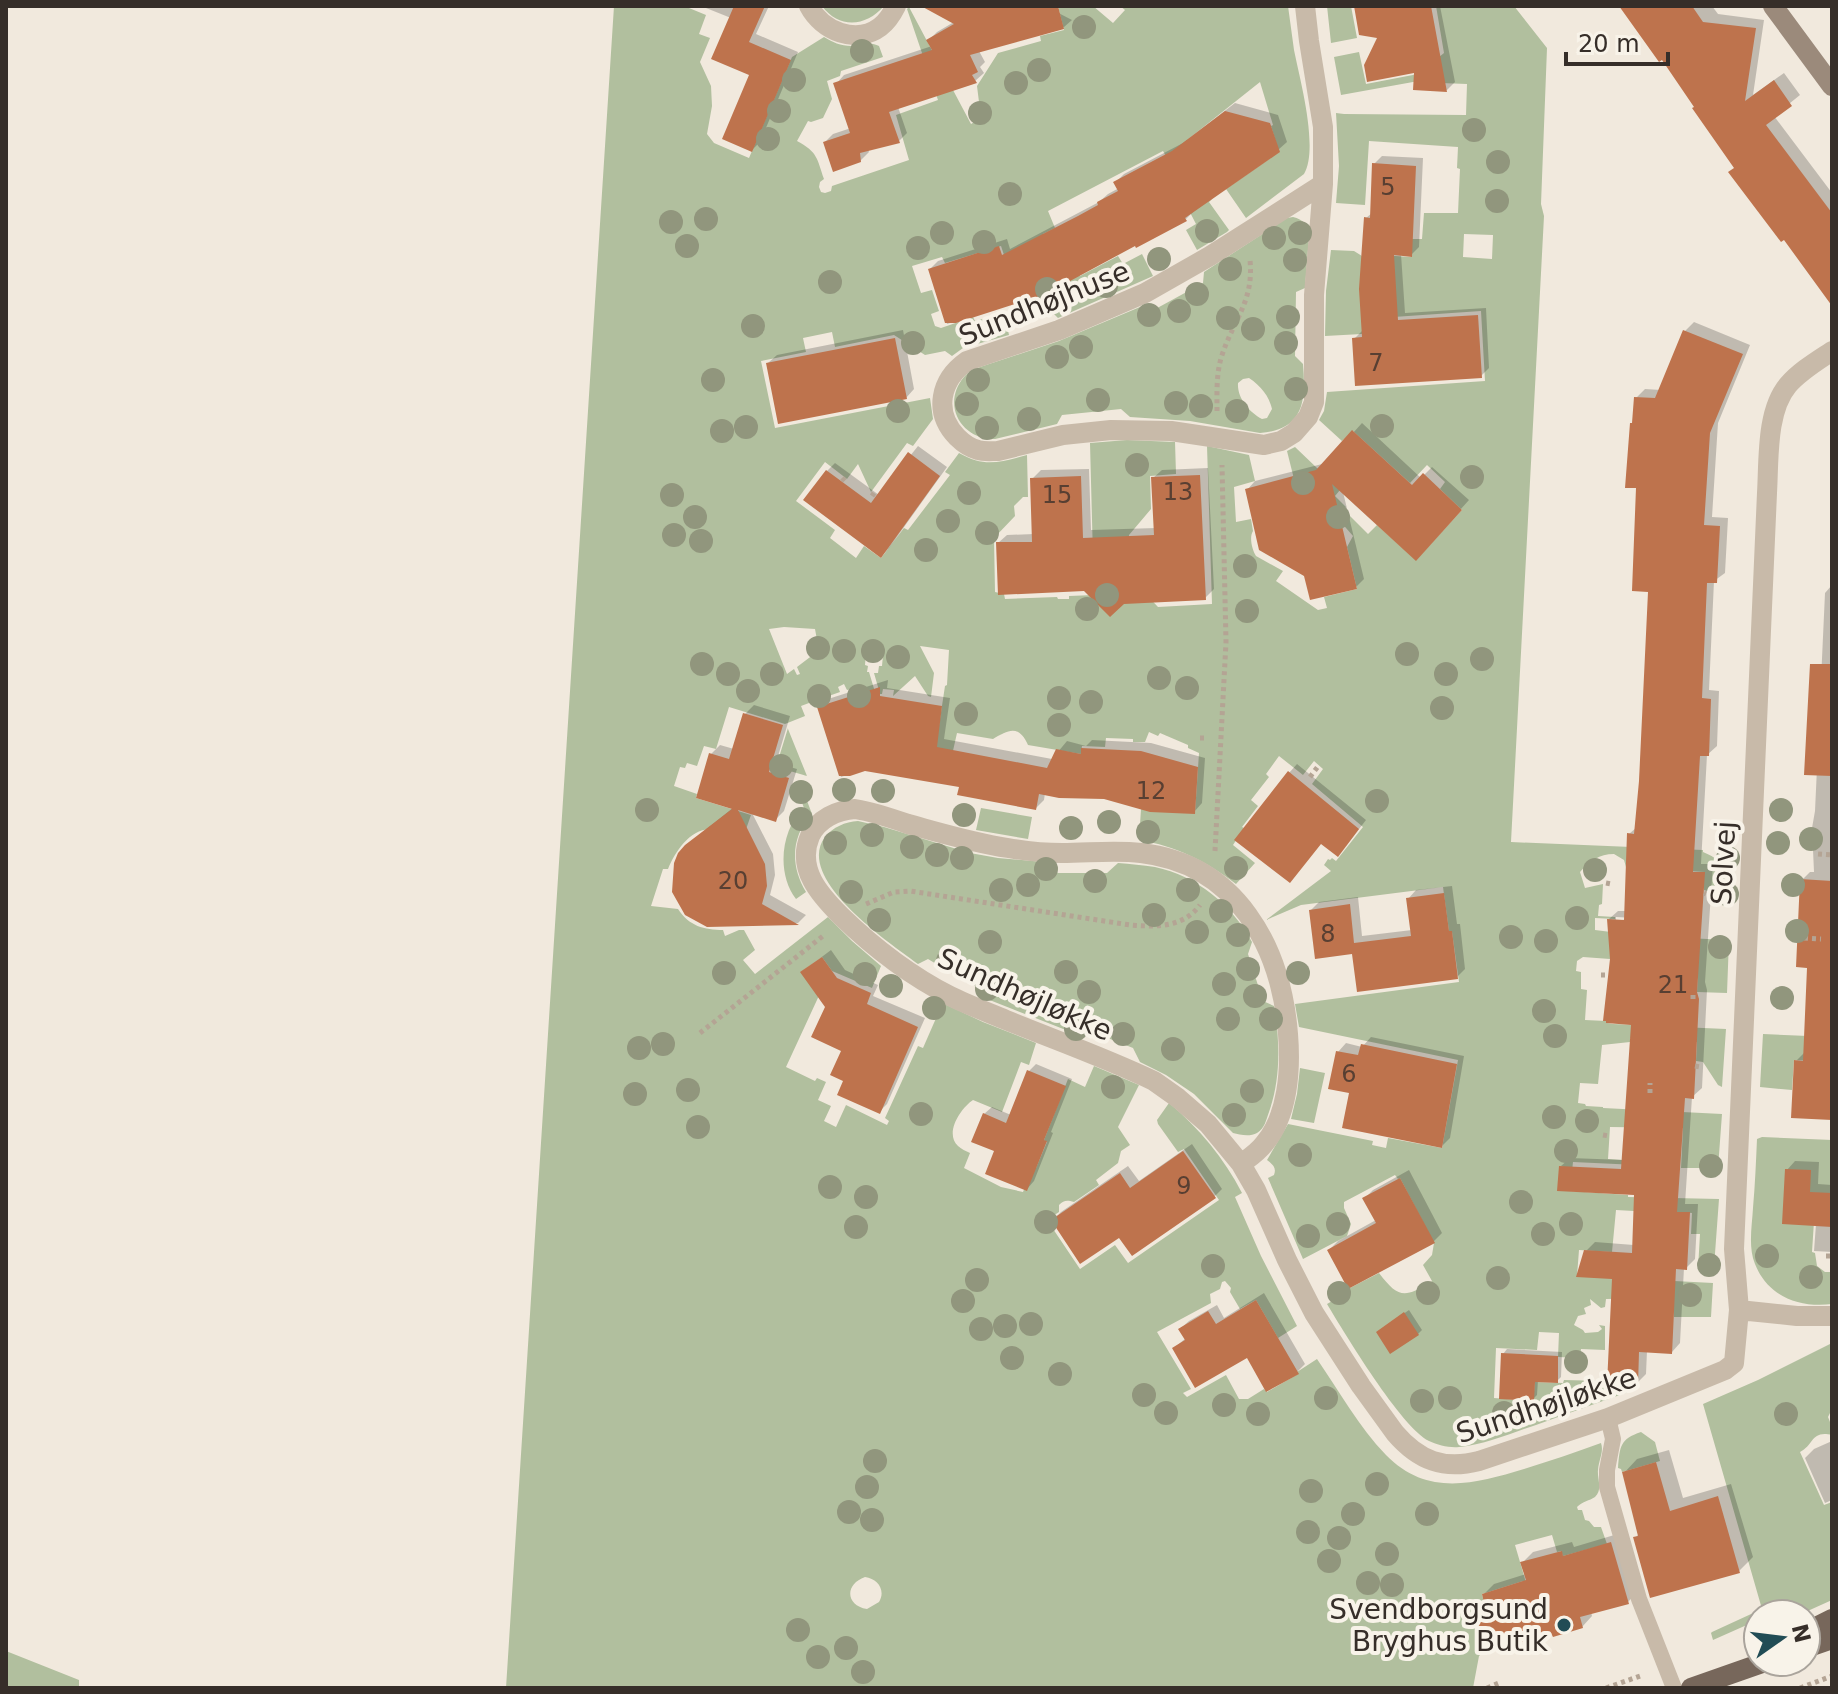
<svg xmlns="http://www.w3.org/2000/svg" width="1838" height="1694" font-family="'DejaVu Sans',sans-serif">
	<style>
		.green { fill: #b1bf9e; fill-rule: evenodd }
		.shadow { fill: #0003; fill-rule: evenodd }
		.building { fill: #be734d }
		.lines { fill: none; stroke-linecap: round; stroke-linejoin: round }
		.path { stroke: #b4a494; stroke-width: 5; stroke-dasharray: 4 4; stroke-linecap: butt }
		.lane { stroke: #c8baa9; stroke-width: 16 }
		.street { stroke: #c8baa9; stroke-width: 20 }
		.secondary { stroke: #9b8a7b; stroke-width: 20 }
		.primary { stroke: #77675b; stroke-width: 20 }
		.tree { fill: #91967d }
		.poi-dot { fill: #214c55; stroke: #f8f3e9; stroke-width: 3 }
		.labels { text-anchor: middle; stroke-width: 8; stroke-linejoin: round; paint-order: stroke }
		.number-label { font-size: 24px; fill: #583f32 }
		.street-label { font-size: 28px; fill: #362e29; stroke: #f8f3e9 }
		.poi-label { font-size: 28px; fill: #362e29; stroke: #f8f3e9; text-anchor: end }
	</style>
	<rect width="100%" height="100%" fill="#f1e9dd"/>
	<path class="green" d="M614,6h75v2l17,7 -7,19 11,4 -10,24 11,24 1,20 -5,28 7,9 35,15 43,-101 32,-20c8,5 17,9 27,9 10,0 18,-5 28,0l4,11 -42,14 -1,5 -13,5 5,18 -9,19 -12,4 -3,-1 -11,20c21,11 20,18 27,38l-4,3 -1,5 2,5 4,1 6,-2 1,-5 77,-26 -13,-45 42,-15 -31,-91 2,-2 62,117 12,-7 1,-4 -5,-11 -2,-16 21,-33 43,-12 -1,-5 24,-6 -6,-24h35l20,17 12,-13 -5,-4h168c2,15 4,29 6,44 6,30 25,98 10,124l-58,44 -20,-29 53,-37 -8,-26 2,-1 -13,-43 -73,58 25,59 -3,3 20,28 -2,2 -30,18 -11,-20 10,-6 -18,-35 5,-3 -20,-35 -115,60 7,17 -12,6 37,42 38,-20 5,8 19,-10 11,22 -95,42 -15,-15 -3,-10 -36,-38 -3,-9 -56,17 -3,-6 -30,9 9,27 11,-3 7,21 -8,3 4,12 6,2 32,-11 2,4 29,-8 5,22 -46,13 -11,8 -7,-5 -20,4 -31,-20 -59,12 -3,-15 -29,6 3,14 -45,9 14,67 155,-30 3,21 -20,27 -6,-3 -36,49 -13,-28 -11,15 -22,-17 -29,39 39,29 -5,8 26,20 8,-12 17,12 23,-30 4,2 42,-55 -5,-3 14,-19c26,15 41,9 68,2l1,42h-5l-9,9 1,10 -21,22 1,54 9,2 1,5 52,-2 1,2h11v-3l25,-1 -4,-152 37,-3 48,2 1,32 -26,2 1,33 -22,26 2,53h9l18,19 54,-3 -5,-158 42,9 6,26 -21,6 2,35 15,-3 2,12c-4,6 -1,19 3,25l27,15 -7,10 42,29 9,-2 -3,-11 33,-8 -10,-42 6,-11 -21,-24 -38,-33 -7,-28 8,-4 45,43 -5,6 11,11 -2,3 24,24 9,-9 39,35 46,-50 -22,-21 5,-7 -18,-17 -17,18 -57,-52 -11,10 -23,-21 5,-9 3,-19 158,-11 -4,-70 -102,7 1,15 -55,3 1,-45 5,-41 23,1 8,5 3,-2 46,3 1,-18h10l2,-26h34l2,-44 -3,-1 1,-21 -89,-6 -4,64 -29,-2 3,-37 -3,-53 8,1 122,1 1,-31 -54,-2 -72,13 -7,-38 25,-5 7,32 52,-10 26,-21 -8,-47h78l33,42 -6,156 3,12 -33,626 192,8v2c17,7 31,18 16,36l-2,-1 -6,5 -7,-2v-18l-78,-5 -2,-7 -10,-6c-15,0 -24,7 -34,18l5,16 18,-4 -1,20 -3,1 -1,11 17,1v2l-20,-1v12l48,6 86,4 -2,53 -30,-1 1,-20 -88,-13 -27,-2 -6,4 -1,10 5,1v17l6,1 -2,30 21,1 1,2 6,1 113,5 -4,58 -4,-2 -15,-23 -7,-1 1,-19 -67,-4v4l-28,3 -4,39 -18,-1 -2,20 7,1 1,2 17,1v1l119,6 -4,54h-37l2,-40 -73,-1 -2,32 30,2 -1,4 -64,-3 -3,29 58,4v2l91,2 -5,68 -3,2h-13l2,-35h-9l1,-21 -58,-4v2l-18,-1 -4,42 -33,-2 -2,26 136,7 -2,34h-37v-19l-68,1 -1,8 -4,1 -11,-9 1,6 -7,3 2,6 -8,2 -4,9 9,5 2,3 13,-1 4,-3 -3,-4 6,1v24l-24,-1 -1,9 -22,-1 1,-24 -20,-1 -2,18 -41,-2 -2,50 39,3 2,-19 28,1 1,-3 41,1 1,3 27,1 1,5c-33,12 -66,23 -98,35 -25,8 -51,20 -77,22 -10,1 -21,-2 -30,-6 -28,-14 -84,-107 -102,-137l21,-12v-3l31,-16c19,25 25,25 51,10l2,-2 -9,-16 9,-10 2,-12 -34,-65 -2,1 -3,-4 -51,27v6l7,16 -4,12 -44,23 -35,-81 6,-3c3,-8 -2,-11 -7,-15l21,-36 85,17 -1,4 14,3 2,-10 54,10 16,-88 -159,-33 -4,-23 164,-22 -7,-50 -3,-1 -6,-44 -142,18 -35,15 65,-49 -7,-6 4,-6 2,1 2,-2 4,3 27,-34 -51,-43 11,-15 -9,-8 -11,14 -24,-19 -13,18 3,3 -18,23 7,6 -16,21 2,1 -11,17 22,18 -19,21c-30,-23 -60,-38 -97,-44l2,-31 54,4 4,-60 -11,-5v-3l-28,-12 -2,3 -9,-4 -4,10h-12v-3l-27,-1 -1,9 -23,-1 -1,8 -53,-9c-9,-21 -20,-15 -35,-6l-36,-6 -9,40 -15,-8 12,-79 2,-1 2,-35 -29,-4 14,27 -3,24 -3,-1 -13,-20 -22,20 1,-6 -11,-1 -1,5h-2l-6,-21h4l1,-7h3l1,-11 -17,-2 -1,12 3,1 -1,6h2l6,20 -24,-3 -4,1 -3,-6 -6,3 2,5 -17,6 -2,-5 -6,1 2,6 -16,6 4,10 -20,8 -56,-17 -13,42 -12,-3 -7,20 -10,-3 -2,5 -5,-1 -6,19 23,8 -1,4 55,17 -7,20c-11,-2 -23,-6 -34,-6 -21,1 -35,23 -42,40h-5l-12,37 27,3c11,17 26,21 45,21l2,6 14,-6h5l11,20 -12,10 12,14 73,-57 24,24 29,25 -9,22 -40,-17 -10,-14 -21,15 28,2 -43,93 29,14 2,-3 9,4 -8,18 13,6 -7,15 12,6 10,-22 41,20 2,-4 -4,-3 33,-72 5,2 14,-32 -11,-6 6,-12 51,24 53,21 -7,22 -8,-3 -19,50 -29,-12c-12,8 -29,33 -15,46 3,3 8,5 12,7l-6,15 37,19 22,5 10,-25 3,1 11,-26 -3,-2 24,-61 17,8 9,-21 45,19 -21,42 12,18 -9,6 -3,12 -22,17 3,5 -25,17c-7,-2 -10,-2 -15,3v7l-12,8 33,49 35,-24 13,18 91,-63 -35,-51 -6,3 -20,-28 -1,-4 12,-17c30,25 55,55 73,90l-7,4 26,59 36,70 -19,12 -22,-38 -16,9 -10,-17 1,-4 -6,-7 -3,1 -2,7 -10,5 1,9 -54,29 34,57 -8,4 4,4 39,-22 13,24h9l16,-10 3,3 31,-18 -1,-2 20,-13c22,32 42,68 69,96 41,42 88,29 138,14 26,-8 52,-17 77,-26 3,9 -2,16 -3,27 -1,8 5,20 -3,27 -6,4 -12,4 -18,10l1,3h4l3,10 4,1 5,6h7l6,17 -44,12 -2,-5 -4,1 -5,-17 -37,10 12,41 -4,-5 -41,13 6,26 -11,4 5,29 -3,3 -6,32h-967zM1464,234l29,1 -1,24 -29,-2zM784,627l31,2 2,11 5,8 -25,19 3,7 -3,1 -3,-6 -7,5 -18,-45zM865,1577c13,2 21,13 14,25l-12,7c-22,-4 -22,-25 -2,-32z
		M822,6h62c-18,21 -45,23 -62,0z
		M1327,6h24l6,32 -26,5z
		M1293,217c10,2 16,9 16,20l-4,51 -9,4 -1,64 8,8c3,37 1,66 -43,69l-70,-12 -60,-4 -9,-8 -59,6 -5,9 -62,15c-34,1 -54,-35 -31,-62 4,-5 10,-7 16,-10l79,-26 81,-34 10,5 53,-29 1,-11 83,-54zM1249,378c12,8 20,18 23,31l-5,9 -5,1c-13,-7 -25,-21 -24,-36l5,-4z
		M788,728v1l19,47 -31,-9z
		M801,785l11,29c-21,22 -22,52 -6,78l-10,7c-20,-26 -15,-70 8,-91l-7,-19z
		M981,808l51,9 -4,22 -52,-9z
		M858,821l26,6 86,26 28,5 46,4 14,11h49l11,-10c12,1 25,2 37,4 42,9 77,38 97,75l-4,12 15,47 11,5c6,35 7,72 -5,106 -3,8 -4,16 -12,21 -7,4 -17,2 -24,0l-39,-39 -28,-19 -26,-13 -7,-14 -43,-17 -14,3 -94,-37 -4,-10 -15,-7 -35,-21 -10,5c-28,-21 -124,-85 -93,-127 8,-10 20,-15 33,-16z
		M1763,1034l69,3v25l-38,-2 -2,30 -32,-3z
		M1300,1068l25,5 -11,50 -23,-4 6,-25z
		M1762,1137l70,3v53h-13l-4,13 -3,46 3,1 2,13 8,6h7v32c-32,4 -64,-7 -77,-40 -7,-17 -3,-38 -2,-56 2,-23 3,-46 4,-69z
		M1832,1343v66l-4,8 4,10v8c-21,-5 -18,10 -32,17l24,53 8,-3v98l-31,14h-43v6l-45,20 -2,-7 1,-1 50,-23 -59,-205 55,-24z
		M1641,1432l14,10 5,19 -38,11 -1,-3 -3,-1c2,-22 2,-29 23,-36z
		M6,1651l73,29v8h-73z"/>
	<path class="shadow" d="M701,6h68l-13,28 42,18 -38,90 -8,8 -1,-76 -20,-56z
		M942,6h103l27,14 -8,7 -85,24 6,11 -5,5 4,6 -9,8 -77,26 9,26 -8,8 -31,8 1,3 -9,9 -35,-19 8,-8 18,-6 -15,-44 8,-9 88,-29 -3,-6 8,-8 17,-10z
		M1359,6h81l15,76 -8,8 -32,-2 1,-17 -36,-35z
		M1621,6h91l6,8 46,6 -11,75 31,-22 16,22 -26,21 58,77v109l-96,-134 -74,-111z
		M1235,103l43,12 9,27 -9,8 -84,61 -8,8 -141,73 -98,32 -17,-55 8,-8 69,-22 3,10 89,-47 9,-8 11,-6 -3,-6 8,-8 59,-31z
		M1382,156l41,2 -4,89 -8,8 -10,-1 4,59 81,-5 3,60 -8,8 -127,-37 8,-8 4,-113 6,-5 2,-49z
		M1694,322l56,23 -32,78 -6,94 16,1 -3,55 -11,8 -5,109 10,1 -2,55 -10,9 -6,109h12l-8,118 2,8 -5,98 -10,9 -7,107h13l-3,55 -9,9h-2l-4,75 -8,9 -25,-1 -1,23 -9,9 -22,-106 -29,-26 9,-9 39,3 2,-52 -75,-27 9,-8 54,2 9,-137 -21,-64 -3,-40 9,-8h8l3,-77 8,-7 13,-237 -11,-103 -5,-66 2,-23 9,-9 16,1 24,-59zM1616,917l18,1 -18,3z
		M903,330l11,59 -8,9 -138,-35 9,-8z
		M1362,423l59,55 11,-11 37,33 -45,50 -81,-58 21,87 -8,8 -50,-13 -59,-84 8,-9 71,-18z
		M918,446l29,21 -58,81 -8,8 -54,-85 8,-8 44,32z
		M1208,468l6,121 -9,9 -120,-9 -87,-46 9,-8 27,-1 -2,-55 9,-9 48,-1 2,61 65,-2 -3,-50 9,-8z
		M1832,585v533l-36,-57 8,-8 5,-87 -7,-86 8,-8h4l-2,-44 3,-17 10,-218z
		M888,680l-1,8 63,10 -6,41 108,20 15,-18 19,5 6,-6 59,3 54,15 -3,45 -8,9 -90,-15 -59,-4 -1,7 -8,8 -75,-23 -96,-16 -24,8 -22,-70 9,-8z
		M754,705l36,11 -14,47 21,6 -13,42 -9,9 -23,-7 21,41 2,21 -5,20 36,20 -8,8 -91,2 -10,-88 37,-30 -23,-53 9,-9 14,4 11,-35z
		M1297,764l69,56 -20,26 -57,-73z
		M1452,886l5,38h3l5,45 -8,8 -103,-25 -43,-42 8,-8 39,-5 4,39 50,-6 -4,-31 8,-9z
		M831,950l14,20 33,15 -5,11 52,22 -38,86 -8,8 -33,-32 -2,-30 -33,-85z
		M1371,1037l93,19 -14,82 -8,8 -90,-54 -14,-40 8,-9 16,4z
		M1036,1064l36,15 -21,53 2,1 -19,48 -7,8 -30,-39 -13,-36 8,-7 19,8 18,-44z
		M1192,1144l30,45 -8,8 -94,38 -67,-15 8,-8 67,-46 11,15z
		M1795,1161l24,1 -1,22 14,1v67l-18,-1 2,-27 -29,-54z
		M1409,1170l33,63 -9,9 -104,8 9,-9 38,-21 -12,-21 9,-9z
		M1264,1293l41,71 -8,8 -50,-17 -73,-7 12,-10 -6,-9 9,-8 28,-16 7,13z
		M1409,1310l13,20 -4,4 -35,-6z
		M1507,1349l55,3 -1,25 -4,4 -19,-1 -1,15 -4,4 -30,-45z
		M1832,1441v59l-7,3 -20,-45 9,-9z
		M1669,1450l14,48 48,-14 22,73 -14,14 -104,-33 4,-4 -15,-61 13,-14z
		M1621,1533l17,58 -10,11 -37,10 1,4 -10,11 -30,3 -73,-6 10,-10 -5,-20 10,-10 32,-10 -3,-12 10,-10 39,-10 2,5z"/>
	<path class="building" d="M734,6h31l-16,36 42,18 -39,92 -30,-13 27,-64 -38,-16z
		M921,6h137l6,23 -94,26 8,17 -6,3 5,8 -88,29 11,31 -40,10 1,9 -28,10 -10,-30 27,-9 -17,-50 99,-33 -6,-10 28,-16z
		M1354,6h77l16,86 -34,-2 1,-17 -47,9 -3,-17 13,-27 -18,-3z
		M1619,6h73l11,16 53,6 -11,73 29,-21 18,26 -26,19 66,88v93l-48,-66 -3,2 -53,-70 6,-4 -42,-60 2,-1 -32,-47 -3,2z
		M1225,111l45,12 10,29 -95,66 2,3 -51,27 -1,-2 -89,48 -90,29h-11l-17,-54 71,-23 3,9 76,-39 20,-11 -1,-3 21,-11 -5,-9 59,-31z
		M1372,163l44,3 -4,91 -18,-2 4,65 80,-5 4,63 -127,8 -3,-48 10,-1 -3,-48 5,-72 6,1z
		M1683,330l60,24 -33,79 -6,92 16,1 -3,57h-10l-5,115 9,1 -2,57h-9l-7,116h12l-8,120 2,7 -5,100 -9,-1 -8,114h13l-3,58 -11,-1 -4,85 -33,-2 -1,33 -31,-1 5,-105 -36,-2 8,-27 48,3 2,-58 -77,-4 2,-25 62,3 10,-144 -25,-2v-2h-3l7,-62 -3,-40 17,1 3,-87 7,1 5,-53 9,-189 -16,-1 4,-103h-11l5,-65h2l2,-26 21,1z
		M895,338l12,61 -129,25 -12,-61z
		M1352,430l60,55 11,-12 39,37 -46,51 -84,-77 25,105 -47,11 -6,-24 -45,-26 -14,-61 71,-19z
		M908,452l32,24 -59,82 -78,-58 23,-30 45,33z
		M1200,475l6,125 -82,4 -14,13 -26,-26 -86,4 -2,-53h36l-2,-64 51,-2 2,62 71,-3 -3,-58z
		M1810,664h22v112l-28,-1z
		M880,687v9l62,10 -5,41 110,21 9,-19 25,5v-6l60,3 57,16 -3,47 -45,-2 -46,-13 -45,-1 -20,-4 -3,16 -79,-15 2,-8 -94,-16 -15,5h-11l-22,-69z
		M743,713l40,12 -14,47 20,6 -13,44 -38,-12 27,54 2,22 -5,18 37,21 -92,2 -22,-12 -13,-23 2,-29 4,-10 7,-8 47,-36 -36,-11 13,-45 20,6z
		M1288,771l71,58 -21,28 -17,-13 -31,39 -56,-43z
		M1800,879l32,2v239l-41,-2 3,-58 9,1 4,-93 -11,-1z
		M1444,893l5,38h3l6,48 -101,13 -5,-38 -37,5 -6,-49 41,-6 4,39 57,-7 -5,-38z
		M822,957l15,21 34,15 -4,11 51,23 -38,87 -43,-19 6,-14 -13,-6 11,-24 -30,-14 14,-30 -25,-35z
		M1361,1044l96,20 -15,84 -100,-20 7,-35 -21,-4 8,-38 22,4z
		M1027,1070l39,16 -22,54 3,1 -20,50 -42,-17 9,-23 -23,-9 12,-29 23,10z
		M1183,1151l33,47 -84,58 -13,-18 -39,26 -29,-44 69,-47 10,15z
		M1785,1169l26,1 -1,22 22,1v34l-50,-3z
		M1400,1178l35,65 -87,46 -21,-39 49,-27 -14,-25z
		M1256,1300l43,74 -33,18 -19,-34 -52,30 -23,-40 13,-8 -7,-11 30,-18 8,13z
		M1404,1312l15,23 -29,19 -14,-22z
		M1501,1353l57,3v27l-23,-1 -1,19 -35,-2z
		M1656,1462l14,49 48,-15 22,77 -90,25 -17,-61 5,-1 -16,-64z
		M1611,1542l18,62 -49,13 3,11 -30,9 -2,-4 -69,20 -5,-30 11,-3 -6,-26 44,-14 -6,-18 42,-11 1,5z"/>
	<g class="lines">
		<path class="path" d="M1217,411c0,-18 -1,-38 5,-56 12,-36 32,-54 28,-95
			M842,478l3,3
			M872,496l2,-3
			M1200,738h4
			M1310,777l9,-12
			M1215,851l11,-209 -4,-177
			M1818,854l14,1
			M1606,883l5,1
			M1704,893l2,1
			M866,904l28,-12 16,-1 220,34c26,2 53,3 70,-20
			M1804,938l17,1
			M1601,975h8
			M1693,999v-6
			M700,1033l123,-97
			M1695,1066l5,1
			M1650,1093v-10
			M1603,1135l6,1
			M1826,1256h6
			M1487,1688l12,-5
			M1606,1688l37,-13
			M1800,1688l32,-12"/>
		<path class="lane" d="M1608,1418l5,21 -6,31v17l32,112 35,89"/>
		<path class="street" d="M809,6c13,25 47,39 71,21 8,-6 12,-13 16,-21
			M1305,6l4,35 14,86v57
			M1323,184l-9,111v107l-6,15 -14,16 -13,8 -17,4 -93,-14 -60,-1 -48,5 -65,16c-7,0 -13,1 -20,-1 -8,-2 -15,-7 -21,-13 -24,-25 -17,-57 10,-76l92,-31 86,-37 65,-37z
			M1241,1164c8,-6 17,-12 23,-20 24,-28 27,-74 24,-110 -7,-87 -51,-170 -147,-181 -26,-3 -52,0 -79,0 -18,0 -36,-2 -54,-5 -34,-5 -67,-15 -100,-24 -17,-6 -35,-12 -53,-15 -18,1 -37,10 -45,27 -14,33 10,59 31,80 33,32 68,59 109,80 18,9 37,16 56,24 49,20 100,38 148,61l24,17 30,26 33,40 15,26 31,70 27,53 47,73 34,47c24,28 49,37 84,28l129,-43 117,-48 9,-7 5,-53 -5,-61 33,-756c2,-33 -1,-82 21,-108 12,-14 29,-24 44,-34
			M1739,1310l58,6h35"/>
		<path class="secondary" d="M1773,6l59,80"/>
		<path class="primary" d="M1806,1632l26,-13
			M1806,1648l26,-9
			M1691,1688l74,-26"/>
	</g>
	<g class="tree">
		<circle cx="1084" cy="27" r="12"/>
		<circle cx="862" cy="51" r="12"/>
		<circle cx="1039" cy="70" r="12"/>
		<circle cx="794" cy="80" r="12"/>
		<circle cx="1016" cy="83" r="12"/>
		<circle cx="779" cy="111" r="12"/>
		<circle cx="980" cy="113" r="12"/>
		<circle cx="1474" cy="130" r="12"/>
		<circle cx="768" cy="139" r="12"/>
		<circle cx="1498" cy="162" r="12"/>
		<circle cx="1010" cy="194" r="12"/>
		<circle cx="1497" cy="201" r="12"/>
		<circle cx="706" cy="219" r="12"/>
		<circle cx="671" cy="222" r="12"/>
		<circle cx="1207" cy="231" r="12"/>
		<circle cx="942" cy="233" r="12"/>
		<circle cx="1300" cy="233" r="12"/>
		<circle cx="1274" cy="238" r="12"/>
		<circle cx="984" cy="242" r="12"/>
		<circle cx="687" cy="246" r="12"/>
		<circle cx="918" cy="248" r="12"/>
		<circle cx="1159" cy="259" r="12"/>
		<circle cx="1295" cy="260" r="12"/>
		<circle cx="1230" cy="269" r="12"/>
		<circle cx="830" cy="282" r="12"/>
		<circle cx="1106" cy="286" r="12"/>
		<circle cx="1047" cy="289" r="12"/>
		<circle cx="1197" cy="294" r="12"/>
		<circle cx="1179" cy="311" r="12"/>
		<circle cx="1149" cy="315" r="12"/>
		<circle cx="1288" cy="317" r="12"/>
		<circle cx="1228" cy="318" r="12"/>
		<circle cx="753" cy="326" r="12"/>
		<circle cx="1253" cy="329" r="12"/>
		<circle cx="913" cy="343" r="12"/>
		<circle cx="1286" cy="343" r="12"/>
		<circle cx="1081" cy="347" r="12"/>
		<circle cx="1057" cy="357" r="12"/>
		<circle cx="713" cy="380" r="12"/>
		<circle cx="978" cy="380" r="12"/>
		<circle cx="1296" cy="389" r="12"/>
		<circle cx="1098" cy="400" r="12"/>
		<circle cx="1176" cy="403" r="12"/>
		<circle cx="967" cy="404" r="12"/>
		<circle cx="1201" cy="406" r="12"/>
		<circle cx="898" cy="411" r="12"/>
		<circle cx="1237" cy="411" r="12"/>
		<circle cx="1029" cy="419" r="12"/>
		<circle cx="1382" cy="426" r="12"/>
		<circle cx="746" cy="427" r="12"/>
		<circle cx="987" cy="428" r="12"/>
		<circle cx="722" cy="431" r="12"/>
		<circle cx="1137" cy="465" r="12"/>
		<circle cx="1472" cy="477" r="12"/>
		<circle cx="1303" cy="483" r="12"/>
		<circle cx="969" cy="493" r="12"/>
		<circle cx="672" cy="495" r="12"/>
		<circle cx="695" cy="517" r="12"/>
		<circle cx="1338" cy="517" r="12"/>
		<circle cx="948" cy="521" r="12"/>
		<circle cx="987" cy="533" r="12"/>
		<circle cx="674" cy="535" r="12"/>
		<circle cx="701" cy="541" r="12"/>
		<circle cx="926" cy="550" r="12"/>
		<circle cx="1245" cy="566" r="12"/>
		<circle cx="1107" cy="595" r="12"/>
		<circle cx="1087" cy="609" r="12"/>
		<circle cx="1247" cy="611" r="12"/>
		<circle cx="818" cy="648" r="12"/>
		<circle cx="844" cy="651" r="12"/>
		<circle cx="873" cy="651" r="12"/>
		<circle cx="1407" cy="654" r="12"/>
		<circle cx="898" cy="657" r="12"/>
		<circle cx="1482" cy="659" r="12"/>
		<circle cx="702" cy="664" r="12"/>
		<circle cx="728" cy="674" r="12"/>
		<circle cx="772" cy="674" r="12"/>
		<circle cx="1446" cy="674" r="12"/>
		<circle cx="1159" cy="678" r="12"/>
		<circle cx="1187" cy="688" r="12"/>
		<circle cx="748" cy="691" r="12"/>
		<circle cx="819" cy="696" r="12"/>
		<circle cx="859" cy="696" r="12"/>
		<circle cx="1059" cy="698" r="12"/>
		<circle cx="1091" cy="702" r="12"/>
		<circle cx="1442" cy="708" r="12"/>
		<circle cx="966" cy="714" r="12"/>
		<circle cx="1059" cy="725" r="12"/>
		<circle cx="781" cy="766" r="12"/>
		<circle cx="844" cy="790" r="12"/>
		<circle cx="883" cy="791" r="12"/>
		<circle cx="801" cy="792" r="12"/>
		<circle cx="1377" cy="801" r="12"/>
		<circle cx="647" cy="810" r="12"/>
		<circle cx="1781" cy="810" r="12"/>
		<circle cx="964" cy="815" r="12"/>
		<circle cx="801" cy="819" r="12"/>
		<circle cx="1109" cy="822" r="12"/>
		<circle cx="1071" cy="828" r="12"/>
		<circle cx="1148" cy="832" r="12"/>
		<circle cx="872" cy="835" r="12"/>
		<circle cx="1811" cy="839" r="12"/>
		<circle cx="835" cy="843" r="12"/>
		<circle cx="1778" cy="843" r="12"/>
		<circle cx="912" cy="847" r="12"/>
		<circle cx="937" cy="855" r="12"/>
		<circle cx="962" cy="858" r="12"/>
		<circle cx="1728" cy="858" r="12"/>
		<circle cx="1236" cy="868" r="12"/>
		<circle cx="1046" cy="869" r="12"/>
		<circle cx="1595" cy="870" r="12"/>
		<circle cx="1095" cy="881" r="12"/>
		<circle cx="1028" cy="885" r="12"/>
		<circle cx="1793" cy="885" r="12"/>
		<circle cx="1001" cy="890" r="12"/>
		<circle cx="1188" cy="890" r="12"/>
		<circle cx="851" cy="892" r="12"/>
		<circle cx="1727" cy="894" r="12"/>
		<circle cx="1221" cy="911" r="12"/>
		<circle cx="1154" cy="915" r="12"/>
		<circle cx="1577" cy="918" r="12"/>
		<circle cx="879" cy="920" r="12"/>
		<circle cx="1797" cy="931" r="12"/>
		<circle cx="1197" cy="932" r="12"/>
		<circle cx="1238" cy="935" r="12"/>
		<circle cx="1511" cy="937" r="12"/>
		<circle cx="1546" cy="941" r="12"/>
		<circle cx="990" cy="942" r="12"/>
		<circle cx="1720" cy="947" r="12"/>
		<circle cx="948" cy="961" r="12"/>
		<circle cx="1248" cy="969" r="12"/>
		<circle cx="1066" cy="972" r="12"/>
		<circle cx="724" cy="973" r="12"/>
		<circle cx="1298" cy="973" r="12"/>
		<circle cx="865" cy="974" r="12"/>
		<circle cx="1224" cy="984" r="12"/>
		<circle cx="891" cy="986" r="12"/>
		<circle cx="987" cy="989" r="12"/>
		<circle cx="1089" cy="992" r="12"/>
		<circle cx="1255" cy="996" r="12"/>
		<circle cx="1782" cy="998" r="12"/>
		<circle cx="934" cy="1008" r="12"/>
		<circle cx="1544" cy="1011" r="12"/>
		<circle cx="1228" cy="1019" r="12"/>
		<circle cx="1271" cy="1019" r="12"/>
		<circle cx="1076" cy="1029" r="12"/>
		<circle cx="1123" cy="1034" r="12"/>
		<circle cx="1555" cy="1036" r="12"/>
		<circle cx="663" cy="1044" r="12"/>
		<circle cx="639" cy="1048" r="12"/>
		<circle cx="1173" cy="1049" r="12"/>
		<circle cx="1113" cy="1087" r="12"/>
		<circle cx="688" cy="1090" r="12"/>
		<circle cx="1252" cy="1091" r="12"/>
		<circle cx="635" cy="1094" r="12"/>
		<circle cx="921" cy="1114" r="12"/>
		<circle cx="1234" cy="1115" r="12"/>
		<circle cx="1554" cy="1117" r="12"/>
		<circle cx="1587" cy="1121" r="12"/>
		<circle cx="698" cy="1127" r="12"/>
		<circle cx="1566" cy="1151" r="12"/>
		<circle cx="1300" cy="1155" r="12"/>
		<circle cx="1711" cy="1166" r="12"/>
		<circle cx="830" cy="1187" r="12"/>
		<circle cx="866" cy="1197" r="12"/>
		<circle cx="1521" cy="1202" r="12"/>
		<circle cx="1046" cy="1222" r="12"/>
		<circle cx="1338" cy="1224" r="12"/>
		<circle cx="1571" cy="1224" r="12"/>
		<circle cx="856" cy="1227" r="12"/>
		<circle cx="1543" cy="1234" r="12"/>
		<circle cx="1308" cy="1236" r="12"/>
		<circle cx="1767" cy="1256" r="12"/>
		<circle cx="1709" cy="1265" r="12"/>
		<circle cx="1213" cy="1266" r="12"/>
		<circle cx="1811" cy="1277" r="12"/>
		<circle cx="1498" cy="1278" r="12"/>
		<circle cx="977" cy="1280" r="12"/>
		<circle cx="1339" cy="1293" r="12"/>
		<circle cx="1428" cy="1293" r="12"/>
		<circle cx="1690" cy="1295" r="12"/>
		<circle cx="963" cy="1301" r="12"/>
		<circle cx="1031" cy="1324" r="12"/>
		<circle cx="1005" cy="1326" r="12"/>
		<circle cx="981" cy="1329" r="12"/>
		<circle cx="1012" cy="1358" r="12"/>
		<circle cx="1576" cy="1362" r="12"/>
		<circle cx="1060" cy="1374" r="12"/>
		<circle cx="1144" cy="1395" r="12"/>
		<circle cx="1326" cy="1398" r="12"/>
		<circle cx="1450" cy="1398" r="12"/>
		<circle cx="1422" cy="1401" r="12"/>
		<circle cx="1224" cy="1405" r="12"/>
		<circle cx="1166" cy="1413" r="12"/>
		<circle cx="1504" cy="1413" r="12"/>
		<circle cx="1258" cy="1414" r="12"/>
		<circle cx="1786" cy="1414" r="12"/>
		<circle cx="875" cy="1461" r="12"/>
		<circle cx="1377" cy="1484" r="12"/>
		<circle cx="867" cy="1487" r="12"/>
		<circle cx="1311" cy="1491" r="12"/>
		<circle cx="849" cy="1512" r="12"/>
		<circle cx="1353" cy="1514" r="12"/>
		<circle cx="1427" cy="1514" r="12"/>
		<circle cx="872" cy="1520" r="12"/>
		<circle cx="1308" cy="1532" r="12"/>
		<circle cx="1339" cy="1538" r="12"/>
		<circle cx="1387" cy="1554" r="12"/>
		<circle cx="1329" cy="1561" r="12"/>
		<circle cx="1368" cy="1583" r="12"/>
		<circle cx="1392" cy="1585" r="12"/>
		<circle cx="798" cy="1630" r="12"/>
		<circle cx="846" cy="1648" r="12"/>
		<circle cx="818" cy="1657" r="12"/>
		<circle cx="863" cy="1672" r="12"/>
	</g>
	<circle class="poi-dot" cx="1564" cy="1625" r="8"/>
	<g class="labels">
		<g class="number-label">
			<text x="1388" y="195">5</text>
			<text x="1376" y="371">7</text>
			<text x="1178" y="500">13</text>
			<text x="1057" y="503">15</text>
			<text x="1151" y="799">12</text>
			<text x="733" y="889">20</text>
			<text x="1328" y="942">8</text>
			<text x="1673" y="993">21</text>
			<text x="1349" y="1082">6</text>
			<text x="1184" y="1194">9</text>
		</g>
		<g class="street-label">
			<text transform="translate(1044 303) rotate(-22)" y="10">Sundhøjhuse</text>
			<text transform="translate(1723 863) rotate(-87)" y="10">Solvej</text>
			<text transform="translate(1025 994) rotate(24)" y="10">Sundhøjløkke</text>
			<text transform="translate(1546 1405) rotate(-18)" y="10">Sundhøjløkke</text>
		</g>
		<g class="poi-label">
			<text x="1548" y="1619">Svendborgsund<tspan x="1548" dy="32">Bryghus Butik</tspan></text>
		</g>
	</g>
	<rect width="1838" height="1694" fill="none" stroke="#362e29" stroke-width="16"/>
	<g transform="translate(1782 1638) rotate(76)"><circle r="38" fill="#f8f3e9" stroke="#aaa49c" stroke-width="2"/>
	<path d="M0-6L14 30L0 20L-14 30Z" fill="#214c55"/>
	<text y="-12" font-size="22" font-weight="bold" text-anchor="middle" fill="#362e29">N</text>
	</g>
	<path d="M1566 52v12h102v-12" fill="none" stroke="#362e29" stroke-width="4"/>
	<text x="1578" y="52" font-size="24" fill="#362e29" stroke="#f8f3e9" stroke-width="6" paint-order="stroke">20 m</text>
</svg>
